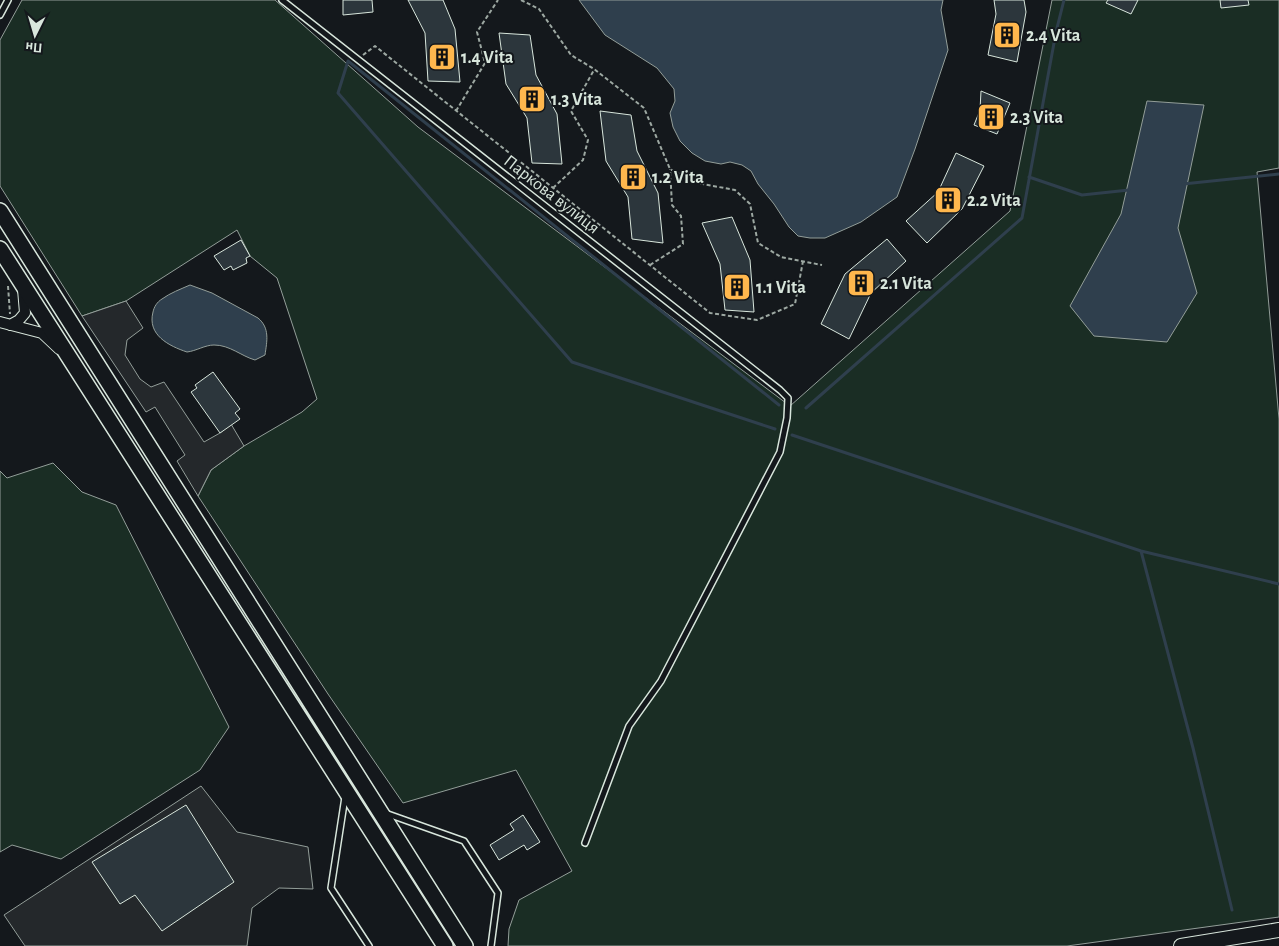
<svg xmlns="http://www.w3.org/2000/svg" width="1279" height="946" font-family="'Alegreya Sans',sans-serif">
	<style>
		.green { fill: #1a2d24; stroke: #939e99 }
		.parking { fill: #24282b; stroke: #939e99 }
		.water { fill: #2f3f4d; stroke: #939e99 }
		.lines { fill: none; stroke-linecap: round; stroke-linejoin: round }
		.stream { stroke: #2f3f4d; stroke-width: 3 }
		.building { fill: #2c363c; stroke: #d8e6dc }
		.service-casing { stroke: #d8e6dc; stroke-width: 8 }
		.minor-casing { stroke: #d8e6dc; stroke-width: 12 }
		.secondary-casing { stroke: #d8e6dc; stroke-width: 16 }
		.primary-casing { stroke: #d8e6dc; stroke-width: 18 }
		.path { stroke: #9da8a2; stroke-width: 2; stroke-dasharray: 4 2.5; stroke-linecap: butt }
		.service { stroke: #14181c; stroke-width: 5 }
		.minor { stroke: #14181c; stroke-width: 10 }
		.secondary { stroke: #14181c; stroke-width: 14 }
		.primary { stroke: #14181c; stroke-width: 15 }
		.labels { text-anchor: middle; stroke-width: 4; stroke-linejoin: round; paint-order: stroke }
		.poi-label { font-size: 18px; font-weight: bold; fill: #d8e6dc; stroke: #14181c; text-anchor: start }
		.street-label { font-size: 18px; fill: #d8e6dc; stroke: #14181c }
	</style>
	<rect width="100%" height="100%" fill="#14181c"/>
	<path class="green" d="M22,0h253l143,127 372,279 220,-195 42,-211h227v168l-22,4 22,247v498l-212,29h-559l1,-17 10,-29 53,-29 -56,-101 -113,33 -75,-109 -130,-198 13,-26 33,-24 58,-34 15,-13 -40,-121 -27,-22 -13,-26 -111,71 -44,15 -82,-130v-146z
		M53,463l29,29 34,13 113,222 -29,43 -139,89 -49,-14 -12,7v-381l7,7z"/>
	<path class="parking" d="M126,301l17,27 -16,12 -2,15 15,24 11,8 13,-5 40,60 16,-9 11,-9 13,22 -33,24 -13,26 -21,-35 8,-6 -30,-48 -9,5 -64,-96z
		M201,786l36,46 71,15 5,42 -34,-1 -27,20 -5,38h-222l-21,-31z"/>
	<path class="water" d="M579,0h364l-2,10 7,40 -33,99 -18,48 -36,25 -36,16h-15l-12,-2 -9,-9 -15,-23 -16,-20 -7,-13 -9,-6 -12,-3 -9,2 -16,-3 -13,-8 -12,-12 -7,-14 -3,-14 5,-12 -1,-12 -17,-21 -52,-33z
		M1147,101l57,4 -26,123 19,65 -30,49 -73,-6 -24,-30 51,-92z
		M190,285l22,8 46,25c12,10 9,23 7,37l-10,5c-14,-4 -25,-15 -41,-15 -9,0 -18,6 -27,7 -18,-6 -40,-17 -34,-40 1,-5 4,-10 9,-13 8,-6 19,-10 28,-14z"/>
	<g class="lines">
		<path class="stream" d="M1029,177l53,18 47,-5
			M1183,184l96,-10
			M806,408l216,-190 34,-186 8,-32
			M775,429l-203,-67 -234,-269 10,-32 431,344
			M792,435l349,116 138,33
			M1141,551l52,197 39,162"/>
	</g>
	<path class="building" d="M343,0h29l1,12 -30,3z
		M408,0h35l12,29 5,53 -32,-1 -3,-48z
		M994,0h30l2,12 -9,50 -29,-7 8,-41z
		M1108,0h30l-7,14 -25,-11z
		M1220,0h28l1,5 -28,3z
		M499,33l31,2 6,40 21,39 5,50 -30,-1 -5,-45 -21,-34z
		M981,91l29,12 -13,31 -23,-9 6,-15z
		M600,111l31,4 6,36 21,42 5,50 -31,-4 -4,-42 -22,-36z
		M956,153l28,13 -22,43 -35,34 -21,-22 32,-29z
		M732,217l18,43 4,52 -29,-2 -5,-46 -18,-41z
		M887,239l19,22 -35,32 -22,46 -28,-15 24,-50z
		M241,240l9,16 -4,2 1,5 -14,7 -2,-4 -7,4 -10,-14z
		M213,372l27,37 -5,4 5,6 -20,14 -29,-41 6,-4 -2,-3z
		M186,805l48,77 -72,49 -27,-36 -15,9 -28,-42z
		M523,815l17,27 -13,8 -3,-5 -25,15 -9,-15 24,-15 -4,-6z"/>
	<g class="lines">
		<g class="service-casing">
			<path id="service" d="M282,0l498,390 8,8 -1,20 -7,34 -119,229 -32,45 -44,117
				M0,15l8,-15
				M345,797l-14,91 38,58
				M385,813l79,28 34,52 -7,53"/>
		</g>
		<g class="minor-casing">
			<path id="minor" d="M0,322l42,11 17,16
				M10,325l9,-5 6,-7 -2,-24"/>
		</g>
		<g class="secondary-casing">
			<path id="secondary" d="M1181,946l98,-16"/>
		</g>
		<g class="primary-casing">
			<path id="primary" d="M0,211l465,735
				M0,249l445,697"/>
		</g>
		<path class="path" d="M521,0l18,9 32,46 23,14 50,39 26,61 27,14 38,7 15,14 8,39 23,14 41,8
			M363,55l12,-9 335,267 47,7 38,-16 8,-43
			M456,111l29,-48 -8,-31 21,-32
			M553,188l30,-28 5,-20 -17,-29 23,-41
			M650,265l33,-21 -2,-28 -9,-11 -2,-36
			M8,286l2,28"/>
		<use href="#service" class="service"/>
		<use href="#minor" class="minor"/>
		<use href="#secondary" class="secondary"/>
		<use href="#primary" class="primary"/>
	</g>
	<defs>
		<g id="building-square" transform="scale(1.4375)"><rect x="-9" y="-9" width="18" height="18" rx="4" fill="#ffb74d" stroke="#14181c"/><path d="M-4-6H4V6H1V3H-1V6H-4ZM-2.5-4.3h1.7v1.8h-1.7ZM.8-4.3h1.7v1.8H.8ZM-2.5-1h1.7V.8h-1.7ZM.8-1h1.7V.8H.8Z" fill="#111"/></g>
	</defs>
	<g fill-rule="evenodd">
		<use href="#building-square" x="1007" y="35"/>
		<use href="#building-square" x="442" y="57"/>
		<use href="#building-square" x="532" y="99"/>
		<use href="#building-square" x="991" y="117"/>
		<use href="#building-square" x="633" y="177"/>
		<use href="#building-square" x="948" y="200"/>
		<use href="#building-square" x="861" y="283"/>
		<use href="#building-square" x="737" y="287"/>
	</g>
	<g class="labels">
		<g class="poi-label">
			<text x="1026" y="41">2.4 Vita</text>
			<text x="461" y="63">1.4 Vita</text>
			<text x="551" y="105">1.3 Vita</text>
			<text x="1010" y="123">2.3 Vita</text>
			<text x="652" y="183">1.2 Vita</text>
			<text x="967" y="206">2.2 Vita</text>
			<text x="880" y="289">2.1 Vita</text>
			<text x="756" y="293">1.1 Vita</text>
		</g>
		<g class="street-label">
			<text transform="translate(552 194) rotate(38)" y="6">Паркова вулиця</text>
		</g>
	</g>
	<g transform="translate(35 35) rotate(185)" stroke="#14181c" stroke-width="4" paint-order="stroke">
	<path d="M0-4L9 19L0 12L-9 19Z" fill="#d8e6dc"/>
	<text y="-8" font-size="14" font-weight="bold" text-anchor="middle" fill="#d8e6dc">Пн</text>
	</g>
</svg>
